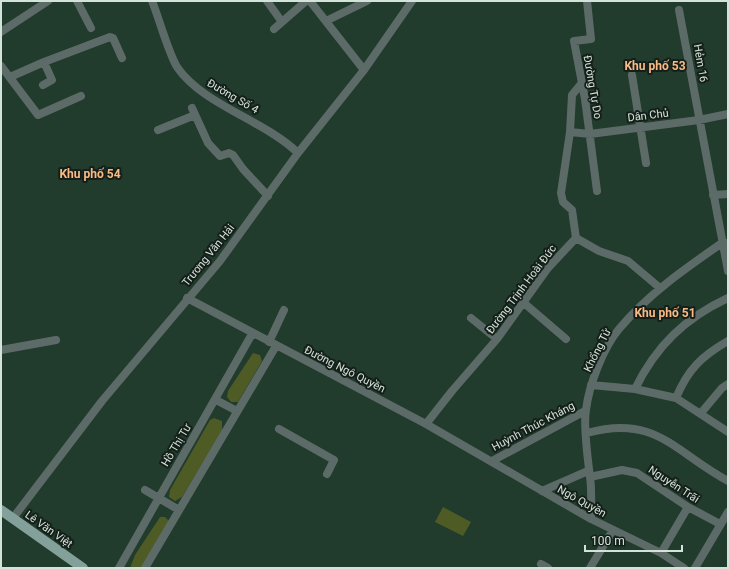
<svg xmlns="http://www.w3.org/2000/svg" width="729" height="569" font-family="Roboto,sans-serif">
	<style>
		.green { fill: #4f5b24 }
		.lines { fill: none; stroke-linecap: round; stroke-linejoin: round }
		.minor { stroke: #5d6b68; stroke-width: 8 }
		.major { stroke: #83a19a; stroke-width: 10 }
		.labels { text-anchor: middle; stroke-width: 4; stroke-linejoin: round; paint-order: stroke }
		.street-label { font-size: 11px; fill: #d4e3da; stroke: #141f19 }
		.neighbourhood-label { font-size: 12px; font-weight: bold; fill: #f9ba86; stroke: #141f19 }
	</style>
	<rect width="100%" height="100%" fill="#213b2d"/>
	<path class="green" d="M253,353l7,2 2,6 -24,41h-7l-4,-5 1,-6z
		M214,418l8,3v10l-40,66 -7,4 -6,-4 1,-7 40,-70z
		M443,507l28,15 -8,14 -28,-14z
		M160,517h5l4,4 -25,47h-14l5,-13z"/>
	<g class="lines">
		<path class="minor" d="M77,1l14,27
			M152,1c7,17 16,51 25,66 26,38 87,53 121,86
			M267,1l15,21
			M310,1l54,69
			M587,1l4,38 -17,2 11,58 12,92
			M679,10l49,261
			M326,21l41,-20
			M274,29l32,-28
			M1,32l47,-31
			M1,66l37,49 43,-19
			M632,75l14,88
			M10,77l34,-15 66,-25 3,1 9,20
			M43,85l9,-5 -8,-18
			M192,108l16,35 12,13 9,-3 4,2 10,14 25,27
			M158,130l37,-15
			M570,132l20,2 109,-14 29,-6
			M713,195l15,-1
			M576,238l23,13 29,10 32,27
			M187,298l239,126 165,95 70,34 23,15
			M524,303l42,36
			M471,318l26,21
			M269,342l15,-32
			M1,350l55,-10
			M591,385l44,4 41,9 52,34
			M635,389c21,-43 50,-71 93,-91
			M676,398c12,-29 26,-42 52,-57
			M216,400l21,11
			M701,413l21,-25 6,-4
			M426,424l26,-33 45,-52 51,-71 28,-30 -4,-28 -9,-8 -2,-9 9,-61 2,-37 9,-11
			M279,429l55,31 -7,14
			M587,433c69,-19 87,19 141,48
			M492,461l93,-50
			M590,477l32,-7 15,3 51,34 32,17
			M145,490l34,20
			M542,491l46,-20
			M13,518l89,-117 118,-140 78,-108 66,-83 48,-69
			M591,519c0,-13 1,-29 -1,-42 -2,-17 -7,-51 -4,-67 3,-25 17,-62 33,-81 29,-35 67,-61 103,-86h6
			M661,553l27,-46
			M541,564l7,4
			M119,568l133,-234
			M145,568l131,-222
			M590,568l23,-38
			M695,568l33,-56"/>
		<path class="major" d="M1,510l82,58"/>
	</g>
	<g class="labels">
		<g class="street-label">
			<text transform="translate(701 63) rotate(80)" y="4">Hẻm 16</text>
			<text transform="translate(593 87) rotate(80)" y="4">Đường Tự Do</text>
			<text transform="translate(233 96) rotate(30)" y="4">Đường Số 4</text>
			<text transform="translate(648 115) rotate(-7)" y="4">Dân Chủ</text>
			<text transform="translate(208 255) rotate(-51)" y="4">Trương Văn Hải</text>
			<text transform="translate(521 289) rotate(-53)" y="4">Đường Trịnh Hoài Đức</text>
			<text transform="translate(597 350) rotate(-63)" y="4">Khổng Tử</text>
			<text transform="translate(345 369) rotate(27)" y="4">Đường Ngô Quyền</text>
			<text transform="translate(533 426) rotate(-28)" y="4">Huỳnh Thúc Kháng</text>
			<text transform="translate(176 445) rotate(-59)" y="4">Hồ Thị Tư</text>
			<text transform="translate(674 484) rotate(33)" y="4">Nguyễn Trãi</text>
			<text transform="translate(582 501) rotate(29)" y="4">Ngô Quyền</text>
			<text transform="translate(49 529) rotate(35)" y="4">Lê Văn Việt</text>
		</g>
		<g class="neighbourhood-label">
			<text x="655" y="70">Khu phố 53</text>
			<text x="90" y="178">Khu phố 54</text>
			<text x="665" y="317">Khu phố 51</text>
		</g>
	</g>
	<rect width="729" height="569" fill="none" stroke="#d4e3da" stroke-width="4"/>
	<path d="M585 545v6h97v-6" fill="none" stroke="#d4e3da" stroke-width="2"/>
	<text x="591" y="545" font-size="12" fill="#d4e3da" stroke="#141f19" stroke-width="3" paint-order="stroke">100 m</text>
</svg>
